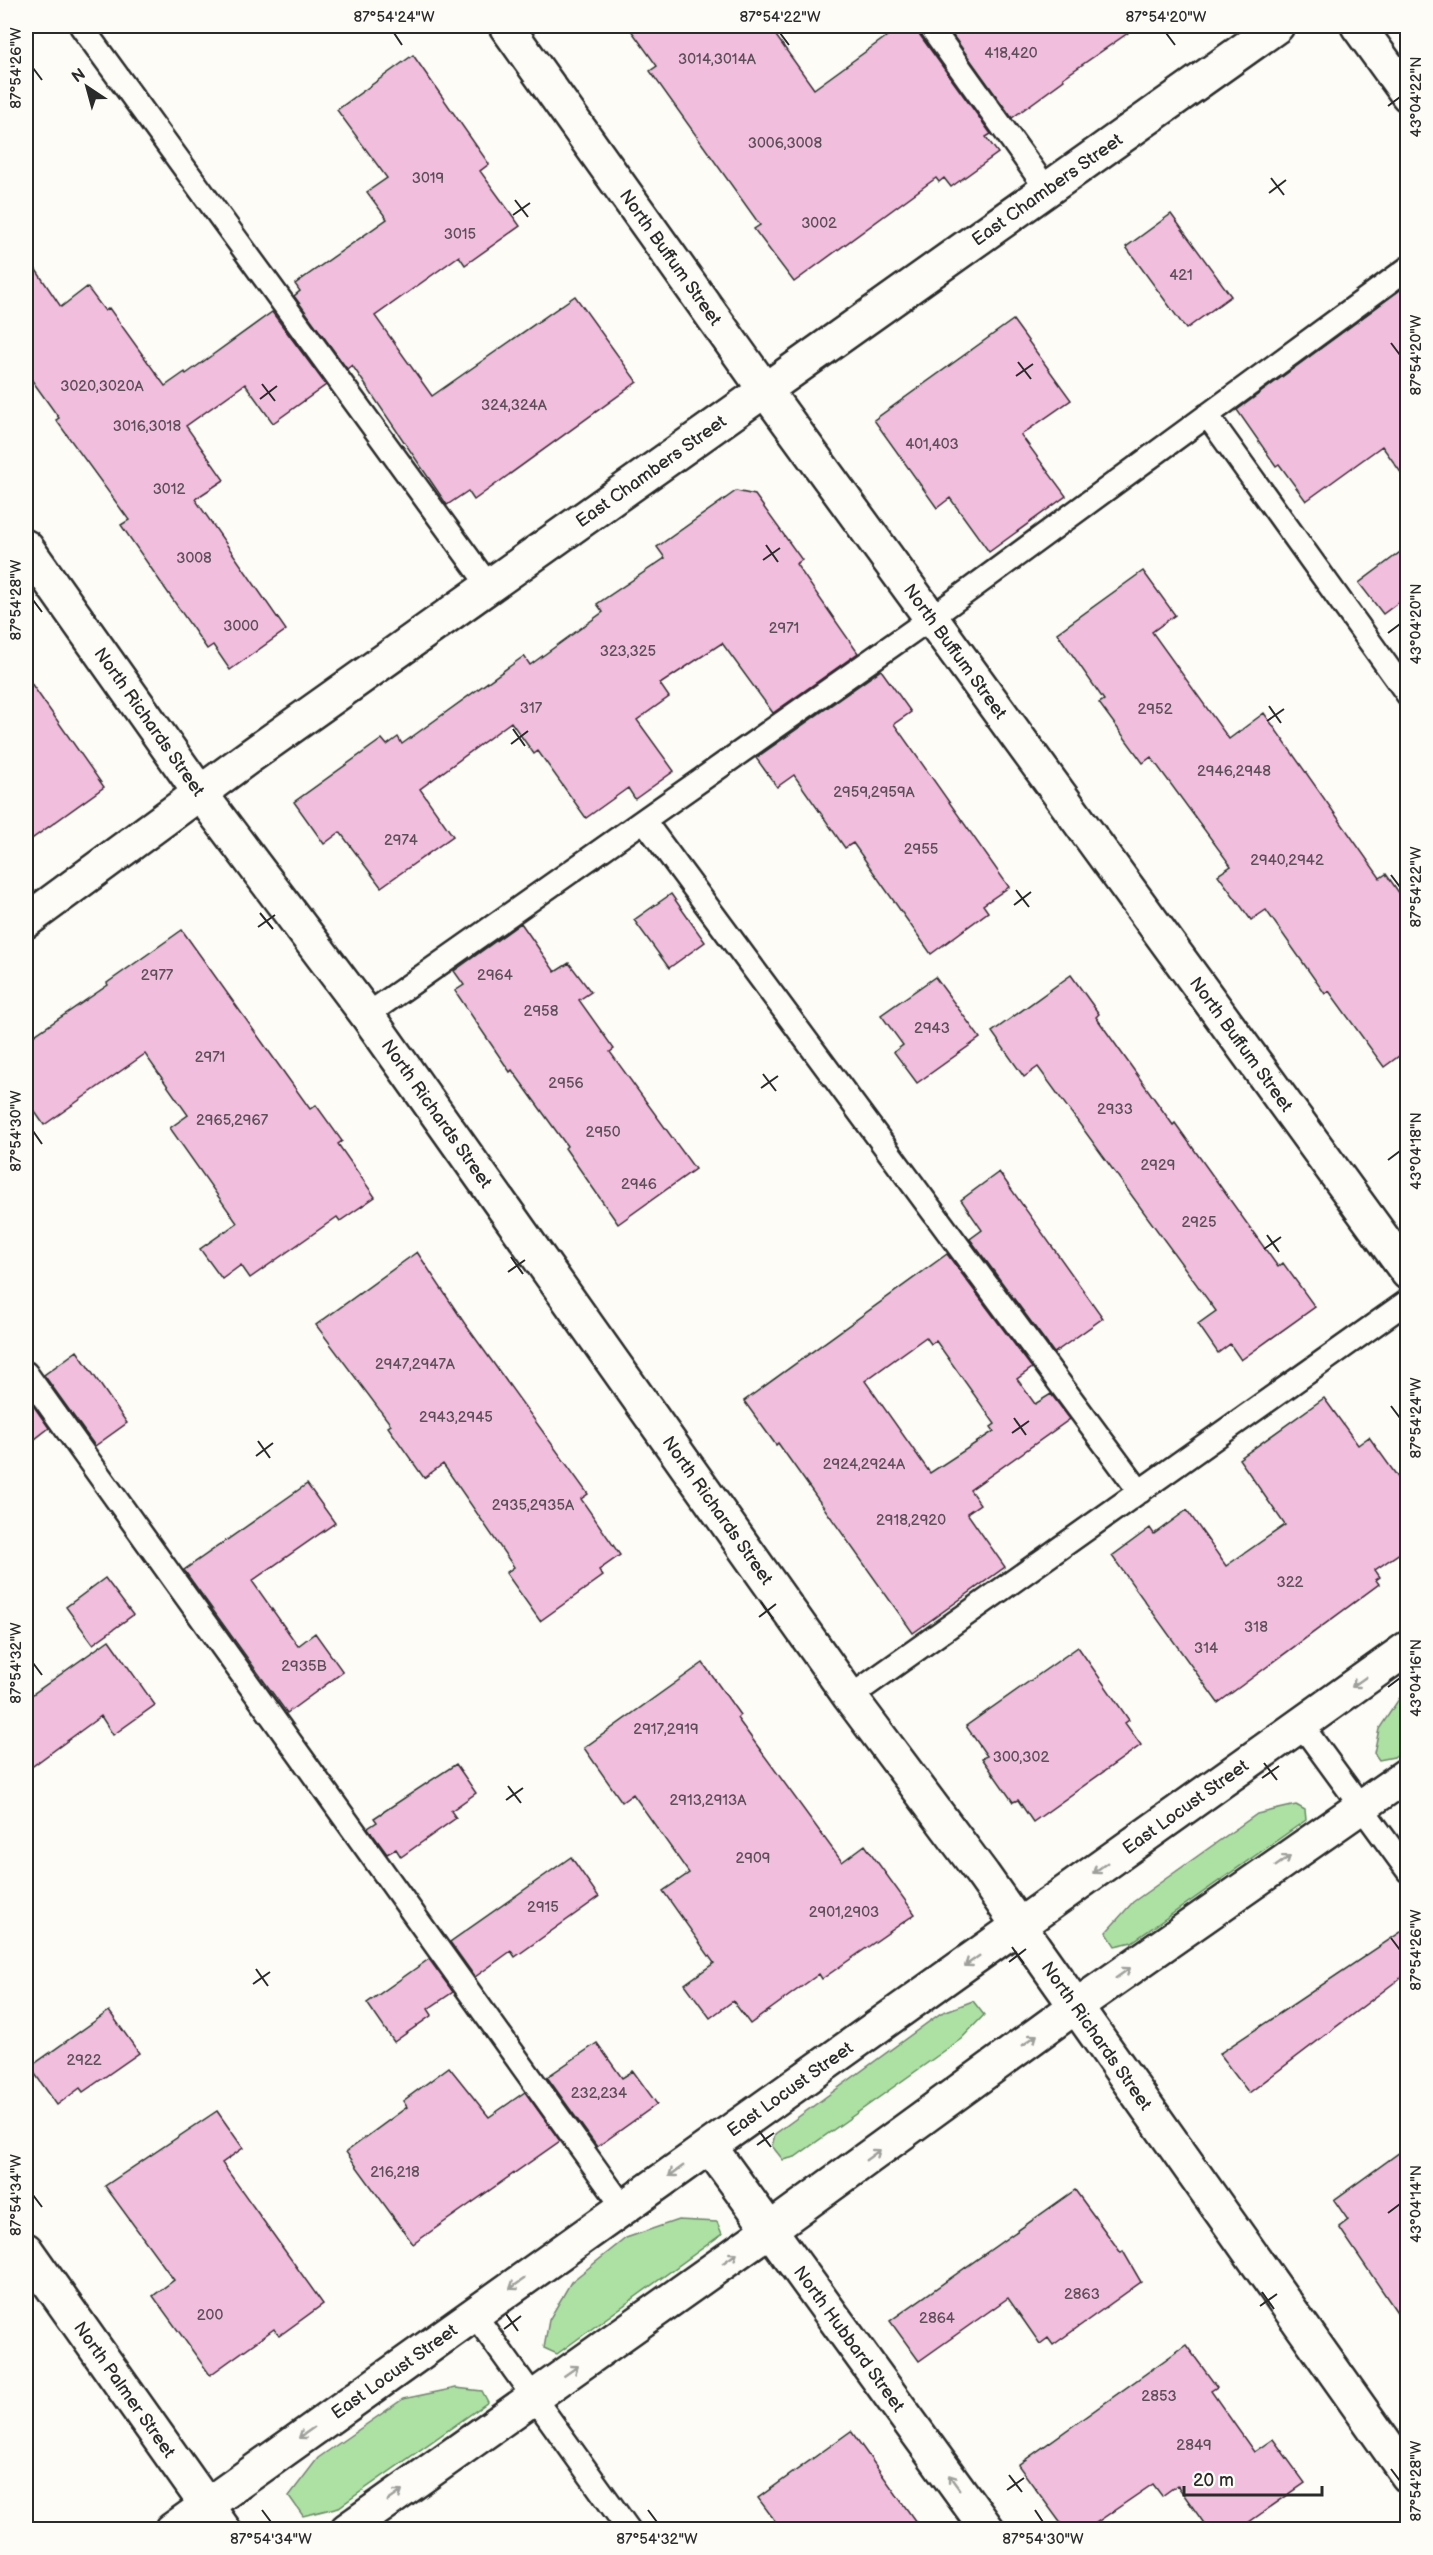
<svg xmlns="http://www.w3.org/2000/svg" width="1433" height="2555" font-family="'Balsamiq Sans',sans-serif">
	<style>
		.green { fill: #ace1a3; stroke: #6c8667; stroke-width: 1.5 }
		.building { fill: #f1bedd; stroke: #2b2b2b; stroke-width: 1.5; fill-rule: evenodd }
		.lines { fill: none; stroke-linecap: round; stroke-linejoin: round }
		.lane-casing { stroke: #2b2b2b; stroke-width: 27 }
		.street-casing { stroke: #2b2b2b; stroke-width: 38 }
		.secondary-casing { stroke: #2b2b2b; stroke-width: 38 }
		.lane { stroke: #fdfcf7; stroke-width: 22 }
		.street { stroke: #fdfcf7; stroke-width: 33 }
		.secondary { stroke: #fdfcf7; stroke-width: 33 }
		.oneway { stroke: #9e9e9b }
		.ticks { fill: none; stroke: #2b2b2b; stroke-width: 2 }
		.labels { text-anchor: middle; stroke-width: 5; stroke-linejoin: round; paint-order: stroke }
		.number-label { font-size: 15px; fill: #5c5058 }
		.street-label { font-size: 18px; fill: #2b2b2b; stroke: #fdfcf7 }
		.neatline { fill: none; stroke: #2b2b2b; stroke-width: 2 }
		.ticks-label { font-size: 15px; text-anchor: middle; fill: #2b2b2b }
	</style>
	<rect width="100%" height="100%" fill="#fdfcf7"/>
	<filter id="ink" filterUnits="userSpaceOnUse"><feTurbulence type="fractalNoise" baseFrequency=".0167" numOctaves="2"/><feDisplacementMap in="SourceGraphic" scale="12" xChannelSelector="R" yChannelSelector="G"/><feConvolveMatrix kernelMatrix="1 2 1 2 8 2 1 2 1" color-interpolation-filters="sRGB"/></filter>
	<g filter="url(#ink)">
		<path class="green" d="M1407,1687v60l-13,10 -15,3 -5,-7 5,-24z
			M1296,1805l9,5 1,10 -174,122 -17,4 -9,-14 27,-30 124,-88z
			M973,2001l11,14 -23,24 -166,118 -12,3 -11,-14 3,-12 166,-121z
			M678,2220l39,2 5,12 -165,120 -13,-6 5,-28 22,-38 55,-44z
			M456,2388l26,3 6,11 -149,105 -36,9 -14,-20 29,-38 85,-59z"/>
		<path class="building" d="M628,26h141l45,63 87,-63h16l2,8 72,100 -5,3 12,16 -47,34 -7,-9 -5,4 -3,-4 -142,104 -40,-53 6,-4 -110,-154 7,-5z
			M946,26h192l-75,52 1,2 -52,38z
			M413,55l76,109 -9,7 40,55 -55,39 -6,-9 -84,60 57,80 143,-100 62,86 -163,118 -6,-9 -21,14 -95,-140 -5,4 -53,-73 6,-5 -5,-7 92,-65 -20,-27 20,-14 -50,-68z
			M1171,214l60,82 -45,33 -60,-82z
			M26,255l35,52 26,-20 18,24 4,-3 56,78 20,-14 1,2 86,-62 54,73 -53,38 -28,-39 -59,42 38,54 -29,19 91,131 -56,40 -17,-25 -6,4 -86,-124 8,-5 -73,-100 3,-2 -33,-46z
			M1407,285v196l-25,-35 -76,55 -27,-37 -3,2 -39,-56z
			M1013,320l58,80 -50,35 45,61 -77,56 -39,-54 -13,10 -63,-88z
			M736,491l19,4 47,65 -6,4 62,89 -85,60 -51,-70 -62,41 9,13 -32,23 37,51 -39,28 -7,-11 -42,30 -48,-67 -4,3 -23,-32 -91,67 33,47 -72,51 -41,-55 -16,12 -30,-42 88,-63 5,6 11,-8 4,7 122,-88 6,9 73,-53 -6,-8 68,-46 -8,-11z
			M1407,547v49l-24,18 -24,-31z
			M1143,571l32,44 -23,17 77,107 35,-26 116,165 6,-4 21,30v146l-23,17 -55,-76 -4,3 -59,-84 -15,10 -33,-45 13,-9 -80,-109 -8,6 -44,-60 5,-3 -47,-67z
			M881,670l30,42 -17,12 115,163 -26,18 5,7 -57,42 -78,-111 -8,5 -51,-73 -17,12 -21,-29z
			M26,676l78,111 -78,56z
			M671,894l34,48 -36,26 -35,-48z
			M521,923l34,49 14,-9 22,29 -12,8 35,49 -4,3 85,117 -77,55 -53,-76 2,-2 -55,-76 -2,2 -55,-81 9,-6 -10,-14z
			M182,930l128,179 6,-4 26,36 -4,3 37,53 -35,24 -3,-4 -87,61 -9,-13 -19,14 -22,-30 37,-26 -67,-95 18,-13 -43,-61 -101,71 -18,-26v-58l82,-56 -1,-2z
			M1071,975l28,39 -3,3 77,108 2,-2 103,144 5,-4 32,44 -74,53 -11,-16 -12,9 -20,-29 18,-13 -178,-244 -14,10 -32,-45z
			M935,977l45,61 -63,45 -23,-31 9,-7 -22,-30z
			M999,1172l104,146 -49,35 -84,-114 12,-9 -21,-30z
			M417,1252l48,72 123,170 -7,5 39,56 -21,15 4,6 -63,45 -34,-48 8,-6 -71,-103 -19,14 -36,-51 3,-2 -75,-100z
			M947,1254l85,114 -15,11 18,25 16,-10 19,25 -100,71 10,14 -13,9 38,54 -92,66 -135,-190 -2,2 -32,-44zM926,1337l5,7 5,-3 59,83 -4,3 3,4 -64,42 -65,-92z
			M77,1351l50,72 -32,23 -51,-71z
			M26,1395l23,33 -23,18z
			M1324,1398l34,47 11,-8 38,53v58l-32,22 5,7 -4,3 3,4 -161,119 -106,-147 38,-28 4,6 33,-24 39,56 59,-41 -46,-66z
			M307,1484l28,39 -83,58 46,65 17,-13 28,39 -56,41 -103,-143z
			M105,1578l28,37 -40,29 -27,-37z
			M109,1640l46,65 -42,30 -12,-19 -75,55v-72z
			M1078,1647l51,73 -4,3 16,22 -108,77 -15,-22 -5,2 -31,-44 5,-2 -21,-30z
			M703,1663l37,52 -3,3 105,144 23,-17 50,69 -93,65 -3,-5 -69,50 -17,-23 -23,17 -25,-34 29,-21 -51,-72 26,-18 -56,-79 -11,8 -38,-54z
			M456,1764l20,29 -25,18 5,7 -55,39 -5,-8 -9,5 -19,-26 9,-6 -3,-4z
			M571,1857l28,40 -84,60 -4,-6 -36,26 -25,-35z
			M1407,1928v45l-158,120 -30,-39z
			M429,1959l24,33 -25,17 4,6 -38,27 -27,-39z
			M109,2011l30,42 -56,39 -3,-4 -23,17 -27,-38z
			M597,2043l25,35 11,-7 24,33 -60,43 -50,-70z
			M449,2067l40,50 36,-25 35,49 -147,103 -67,-92 61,-45 -4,-6z
			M217,2111l26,37 -21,15 101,141 -44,32 -5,-7 -64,46 -57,-79 21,-16 -69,-94z
			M1407,2147v180l-68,-100 9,-7 -14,-20z
			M1075,2190l38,52 8,11 2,-2 18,31 -88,63 -5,-7 -8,6 -32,-46 -89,63 -29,-40z
			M1186,2345l31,42 -6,4 43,61 19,-13 32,44 -66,46h-31l-31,-44 -15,11 -9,-12 -66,45h-22l-47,-64z
			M851,2431l70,98h-140l-23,-31z"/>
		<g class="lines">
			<g class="lane-casing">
				<path id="lane" d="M81,26l408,560
					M930,26l116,162
					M1207,415l201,280
					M645,822l495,670
					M367,1015l564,-397 477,-350
					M26,1373l598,835
					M850,1697l558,-396
					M1300,1723l108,148
					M474,2314l155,216"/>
			</g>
			<g class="street-casing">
				<g id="street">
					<path id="s1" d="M506,26l259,364 643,883"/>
					<path id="s2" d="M26,547l174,246 167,222 483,682 133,178 425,601"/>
					<path id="s3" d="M26,921l220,-162 1031,-733"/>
					<path id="s4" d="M710,2147l278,383"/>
					<path id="s5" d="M26,2250l198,280"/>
				</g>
			</g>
			<g class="secondary-casing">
				<g id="secondary">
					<path d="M1358,26l50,69"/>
					<path id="s6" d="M172,2530l1236,-882"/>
					<path d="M347,2530l422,-300 307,-224 332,-232"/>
				</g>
			</g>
			<use href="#lane" class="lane"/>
			<use href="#street" class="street"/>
			<use href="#secondary" class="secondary"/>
		</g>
		<defs><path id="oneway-shaft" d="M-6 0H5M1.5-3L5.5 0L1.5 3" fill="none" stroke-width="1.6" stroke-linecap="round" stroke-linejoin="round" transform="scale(1.5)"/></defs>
		<g class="oneway">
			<use href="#oneway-shaft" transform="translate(1359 1682) rotate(145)"/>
			<use href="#oneway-shaft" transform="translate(1283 1861) rotate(-35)"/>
			<use href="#oneway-shaft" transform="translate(1100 1868) rotate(144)"/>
			<use href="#oneway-shaft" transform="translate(972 1961) rotate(145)"/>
			<use href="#oneway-shaft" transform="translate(1123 1973) rotate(-35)"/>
			<use href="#oneway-shaft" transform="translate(1030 2040) rotate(-36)"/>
			<use href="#oneway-shaft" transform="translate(873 2155) rotate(-36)"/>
			<use href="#oneway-shaft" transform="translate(676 2171) rotate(144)"/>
			<use href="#oneway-shaft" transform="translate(730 2258) rotate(-35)"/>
			<use href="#oneway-shaft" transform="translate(517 2284) rotate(145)"/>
			<use href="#oneway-shaft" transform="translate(571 2371) rotate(-35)"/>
			<use href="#oneway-shaft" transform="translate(306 2433) rotate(145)"/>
			<use href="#oneway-shaft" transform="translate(954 2482) rotate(-126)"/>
			<use href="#oneway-shaft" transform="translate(395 2496) rotate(-35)"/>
		</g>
	</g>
	<path class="ticks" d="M394,33l8,12M780,33l9,12M1166,33l9,12M33,68l9,12M1388,106l12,-9M1271,178l13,17M1269,193l17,-13M515,200l13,17M513,215l17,-12M1391,343l9,12M1018,362l13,17M1016,376l17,-12M262,384l13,17M260,399l17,-13M766,545l12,17M763,560l17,-12M33,600l9,12M1388,633l12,-9M1269,706l12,17M1267,721l17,-12M513,729l12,17M511,744l17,-13M1391,875l9,12M1016,890l13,17M1014,905l17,-13M260,913l13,16M258,927l17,-12M763,1074l13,17M761,1088l17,-12M33,1131l9,13M1388,1160l12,-9M1267,1235l12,17M1264,1249l17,-12M511,1257l12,17M508,1272l17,-12M1391,1406l9,12M1014,1418l12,17M1012,1433l17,-12M258,1441l12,17M256,1456l17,-13M761,1602l12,17M759,1617l17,-13M33,1663l9,12M1388,1687l12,-9M1264,1763l13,17M1262,1778l17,-12M508,1786l13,17M506,1800l17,-12M1391,1938l9,12M1012,1947l12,17M1009,1962l17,-13M256,1969l12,17M253,1984l17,-12M759,2131l12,16M757,2145l17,-12M33,2195l9,12M1388,2213l12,-9M1262,2292l12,17M1260,2306l17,-12M506,2314l12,17M504,2329l17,-13M1391,2469l9,12M1009,2475l13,17M1007,2490l17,-12M262,2510l9,12M648,2510l9,12M1035,2510l8,12"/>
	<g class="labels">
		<g class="number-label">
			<text x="1011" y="58">418,420</text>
			<text x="717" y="64">3014,3014A</text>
			<text x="785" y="148">3006,3008</text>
			<text x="428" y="183">3019</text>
			<text x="819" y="228">3002</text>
			<text x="460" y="239">3015</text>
			<text x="1181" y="280">421</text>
			<text x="102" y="391">3020,3020A</text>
			<text x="514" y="410">324,324A</text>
			<text x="147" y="431">3016,3018</text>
			<text x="932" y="449">401,403</text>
			<text x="169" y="494">3012</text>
			<text x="194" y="563">3008</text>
			<text x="241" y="631">3000</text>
			<text x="784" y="633">2971</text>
			<text x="628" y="656">323,325</text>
			<text x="531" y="713">317</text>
			<text x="1155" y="714">2952</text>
			<text x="1234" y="776">2946,2948</text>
			<text x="874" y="797">2959,2959A</text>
			<text x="401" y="845">2974</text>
			<text x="921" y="854">2955</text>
			<text x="1287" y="865">2940,2942</text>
			<text x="157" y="980">2977</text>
			<text x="495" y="980">2964</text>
			<text x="541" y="1016">2958</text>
			<text x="932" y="1033">2943</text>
			<text x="210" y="1062">2971</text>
			<text x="566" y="1088">2956</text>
			<text x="1115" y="1114">2933</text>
			<text x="232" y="1125">2965,2967</text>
			<text x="603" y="1137">2950</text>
			<text x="1158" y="1170">2929</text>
			<text x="639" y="1189">2946</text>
			<text x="1199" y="1227">2925</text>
			<text x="415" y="1369">2947,2947A</text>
			<text x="456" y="1422">2943,2945</text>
			<text x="864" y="1469">2924,2924A</text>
			<text x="533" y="1510">2935,2935A</text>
			<text x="911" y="1525">2918,2920</text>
			<text x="1290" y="1587">322</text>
			<text x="1256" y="1632">318</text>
			<text x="1206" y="1653">314</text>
			<text x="304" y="1671">2935B</text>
			<text x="666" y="1734">2917,2919</text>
			<text x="1021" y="1762">300,302</text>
			<text x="708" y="1805">2913,2913A</text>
			<text x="753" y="1863">2909</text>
			<text x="543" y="1912">2915</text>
			<text x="844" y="1917">2901,2903</text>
			<text x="84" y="2065">2922</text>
			<text x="599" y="2098">232,234</text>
			<text x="395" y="2177">216,218</text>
			<text x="1082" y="2299">2863</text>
			<text x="210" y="2320">200</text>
			<text x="937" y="2323">2864</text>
			<text x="1159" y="2401">2853</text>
			<text x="1194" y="2450">2849</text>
		</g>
		<g class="street-label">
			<text dy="6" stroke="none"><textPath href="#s3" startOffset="1256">East Chambers Street</textPath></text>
			<text dy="6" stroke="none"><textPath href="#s1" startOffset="284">North Buffum Street</textPath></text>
			<text dy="6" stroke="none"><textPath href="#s3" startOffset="770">East Chambers Street</textPath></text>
			<text dy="6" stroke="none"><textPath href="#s1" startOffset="770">North Buffum Street</textPath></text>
			<text dy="6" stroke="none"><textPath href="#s2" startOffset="214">North Richards Street</textPath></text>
			<text dy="6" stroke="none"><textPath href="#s1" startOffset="1256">North Buffum Street</textPath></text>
			<text dy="6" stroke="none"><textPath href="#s2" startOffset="700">North Richards Street</textPath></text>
			<text dy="6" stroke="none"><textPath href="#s2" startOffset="1186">North Richards Street</textPath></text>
			<text dy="6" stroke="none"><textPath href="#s6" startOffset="1245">East Locust Street</textPath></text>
			<text dy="6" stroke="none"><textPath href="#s2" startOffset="1834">North Richards Street</textPath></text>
			<text dy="6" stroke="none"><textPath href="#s6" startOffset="759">East Locust Street</textPath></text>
			<text dy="6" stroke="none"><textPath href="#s4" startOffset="237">North Hubbard Street</textPath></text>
			<text dy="6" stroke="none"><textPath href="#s6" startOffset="273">East Locust Street</textPath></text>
			<text dy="6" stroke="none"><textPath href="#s5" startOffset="171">North Palmer Street</textPath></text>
		</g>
	</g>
	<rect width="1433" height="2555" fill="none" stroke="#fdfcf7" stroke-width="66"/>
	<g transform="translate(87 87) rotate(324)" stroke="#fdfcf7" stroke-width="4.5" paint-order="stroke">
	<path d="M0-4.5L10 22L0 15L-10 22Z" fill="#2b2b2b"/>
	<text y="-9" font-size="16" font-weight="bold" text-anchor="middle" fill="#2b2b2b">N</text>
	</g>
	<path d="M1184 2486v9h138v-9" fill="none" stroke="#2b2b2b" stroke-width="3"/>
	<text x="1193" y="2486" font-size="18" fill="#2b2b2b" stroke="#fdfcf7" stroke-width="4.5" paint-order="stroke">20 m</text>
	<rect x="33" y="33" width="1367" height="2489" class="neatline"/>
	<g class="ticks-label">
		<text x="394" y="22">87°54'24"W</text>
		<text x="780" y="22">87°54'22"W</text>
		<text x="1166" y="22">87°54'20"W</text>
		<text transform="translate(16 68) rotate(-90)" y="5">87°54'26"W</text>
		<text transform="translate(1416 97) rotate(-90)" y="5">43°04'22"N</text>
		<text transform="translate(1416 355) rotate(-90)" y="5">87°54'20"W</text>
		<text transform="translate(16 600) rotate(-90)" y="5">87°54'28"W</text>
		<text transform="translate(1416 624) rotate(-90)" y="5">43°04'20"N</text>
		<text transform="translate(1416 887) rotate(-90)" y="5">87°54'22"W</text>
		<text transform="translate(16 1131) rotate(-90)" y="5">87°54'30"W</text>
		<text transform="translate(1416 1151) rotate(-90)" y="5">43°04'18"N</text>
		<text transform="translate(1416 1418) rotate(-90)" y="5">87°54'24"W</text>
		<text transform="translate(16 1663) rotate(-90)" y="5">87°54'32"W</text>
		<text transform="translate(1416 1678) rotate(-90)" y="5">43°04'16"N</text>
		<text transform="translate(1416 1950) rotate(-90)" y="5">87°54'26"W</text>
		<text transform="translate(16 2195) rotate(-90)" y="5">87°54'34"W</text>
		<text transform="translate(1416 2204) rotate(-90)" y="5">43°04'14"N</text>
		<text transform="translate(1416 2481) rotate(-90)" y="5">87°54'28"W</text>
		<text x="271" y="2544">87°54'34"W</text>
		<text x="657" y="2544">87°54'32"W</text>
		<text x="1043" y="2544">87°54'30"W</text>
	</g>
</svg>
